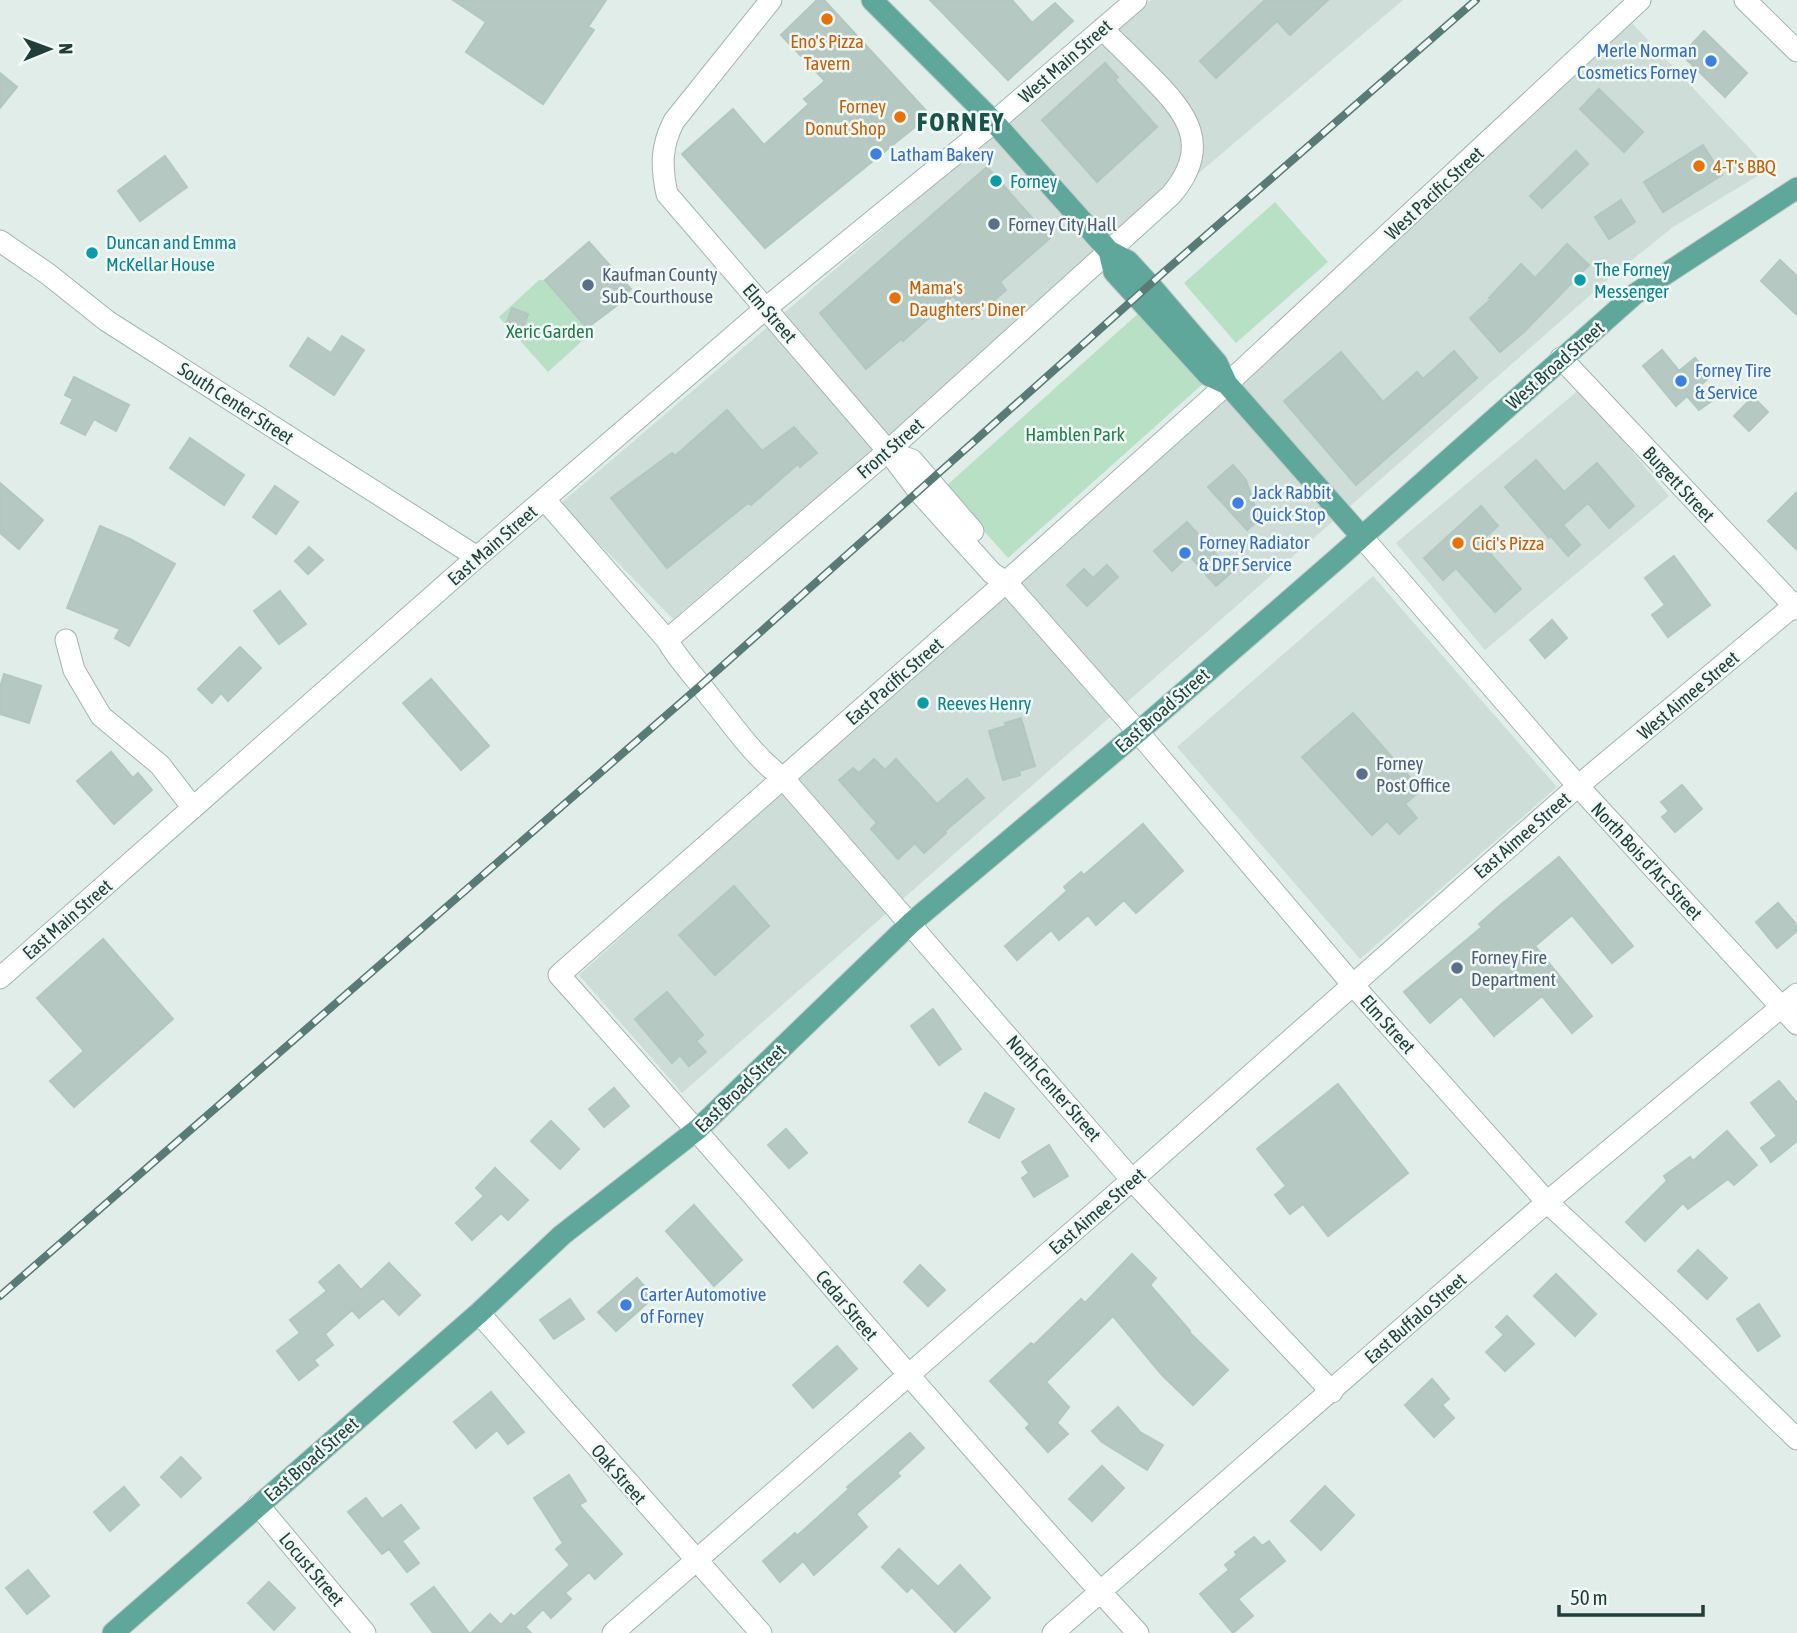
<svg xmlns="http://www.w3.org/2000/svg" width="1797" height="1633" font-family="'Asap Condensed',sans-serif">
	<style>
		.built { fill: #ceddd7 }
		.green { fill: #b7e0c5 }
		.building { fill: #b5c8c2; stroke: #b2c7c0; stroke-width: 2 }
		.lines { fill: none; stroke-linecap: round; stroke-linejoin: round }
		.minor-casing { stroke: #a2b5b0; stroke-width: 23 }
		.major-casing { stroke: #c0c9c8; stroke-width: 23 }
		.minor { stroke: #fff; stroke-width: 21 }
		.major { stroke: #60a79b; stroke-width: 21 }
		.rail-casing { stroke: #597b75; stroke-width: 8 }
		.rail { stroke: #f1f9f6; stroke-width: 5; stroke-dasharray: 16; stroke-linecap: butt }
		.food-dot { fill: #e8710a; stroke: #f1f9f6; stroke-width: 2.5 }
		.shop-dot { fill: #3f7fe0; stroke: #f1f9f6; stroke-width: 2.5 }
		.culture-dot { fill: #0f9aa8; stroke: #f1f9f6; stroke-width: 2.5 }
		.service-dot { fill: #5c6f8a; stroke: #f1f9f6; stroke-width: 2.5 }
		.labels { text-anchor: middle; stroke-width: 5; stroke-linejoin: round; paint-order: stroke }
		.food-label { font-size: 19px; fill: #c56008; stroke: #f1f9f6; text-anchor: start }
		.shop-label { font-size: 19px; fill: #366cbe; stroke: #f1f9f6; text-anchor: start }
		.street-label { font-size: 19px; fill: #1f3f39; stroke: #f1f9f6 }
		.culture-label { font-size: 19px; fill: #0d838f; stroke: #f1f9f6; text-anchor: start }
		.service-label { font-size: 19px; fill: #4e5e75; stroke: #f1f9f6; text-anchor: start }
		.park-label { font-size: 19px; fill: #257b4d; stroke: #f1f9f6 }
		.district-label { font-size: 26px; font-weight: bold; letter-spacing: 2px; fill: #19534a; stroke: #f1f9f6 }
	</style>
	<rect width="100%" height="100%" fill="#e0ede8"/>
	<path class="built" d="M1151,0h252l-730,619 -113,-115z
		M1632,23l137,146 -96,58 -61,49 -930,817 -103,-118z
		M1580,389l89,107 -184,154 -89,-107z
		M1373,576l184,211 -197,172 -183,-212z"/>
	<path class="green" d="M1275,202l53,60 -92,81 -52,-60z
		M539,280h6l46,53 -43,39 -49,-55z
		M1142,310l64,71 -198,177 -63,-71z"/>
	<path class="building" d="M453,0h153l-18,27 6,3 -51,74 -77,-52 20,-30z
		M817,0h7l106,115 -165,133 -83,-94 51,-45 31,36 45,-41 -5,-5 21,-18 -44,-46z
		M930,0h82l20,23 23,-20 18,18 -65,59z
		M1265,0h63l-38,35 -13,-14 -61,57 -16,-17z
		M1704,31l43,42 -22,24 -43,-42z
		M1105,63l13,14 -3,3 42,47 -60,55 -55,-62z
		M0,73l17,14 -17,21z
		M1599,89l44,43 -19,20 -44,-43z
		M1703,145l19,30 -59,37 -19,-30z
		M1576,151l12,13 -46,44 -12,-12z
		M165,156l22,31 -47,34 -22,-30z
		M987,167l63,71 -50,44 6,8 -34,29 -19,-23 -50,45 -2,-2 -35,30 -46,-56z
		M1621,200l14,22 -26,17 -14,-22z
		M589,242l42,47 -13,13 1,2 -32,24 -42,-48z
		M1567,244l22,21 -65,67 -24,20 -30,-34 21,-19 -2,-1 32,-34 14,14z
		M1780,260l17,16v39l-36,-34z
		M512,308l16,6 -6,17 -16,-6z
		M342,336l22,14 -30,45 -44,-29 18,-28 23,15z
		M1662,350l17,21 16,-13 16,18 -10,9 12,15 -14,10 -12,-14 -11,10 -33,-40z
		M1454,351l23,27 -121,107 -72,-84 57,-49 42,50 34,-30 6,7z
		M74,377l55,28 -13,26 -22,-12 -9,16 -24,-12 12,-24 -8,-4z
		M1753,397l15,15 -19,19 -15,-15z
		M727,410l35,41 32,-24 23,26 -17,14 -2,-3 -47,41 -3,-2 -81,65 -56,-70 61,-45 3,3z
		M190,438l54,37 -20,30 -54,-37z
		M1536,460l28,32 33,-29 37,43 -25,22 -21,-25 -25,22 17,20 -12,11 -17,-20 -2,2 -44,-51z
		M1233,465l13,15 13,39 -12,11 -39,-43z
		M0,483l43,37 -24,29 -19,-16z
		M275,486l23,16 -22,32 -23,-17z
		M1797,492v58l-29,-29z
		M1481,506l17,20 -18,16 41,47 -26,23 -39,-44 -13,12 -19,-22z
		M1187,522l45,50 -16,14 -27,-31 -17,16 -18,-20z
		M100,526l30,13 45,25 -46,82 -14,-8 5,-9 -53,-21z
		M309,547l14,13 -15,14 -13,-13z
		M1674,556l36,49 -42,32 -16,-22 13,-10 -20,-27z
		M1107,565l11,12 -31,29 -20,-21 17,-16 9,9z
		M280,591l26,33 -27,20 -25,-33z
		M1552,620l15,18 -22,20 -15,-18z
		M240,647l21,21 -33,33 -7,-8 -9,10 -14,-14z
		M4,674l37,12 -12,37 -29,-9v-27z
		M431,679l58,67 -28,24 -58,-67z
		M1353,713l68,77 -16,14 12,14 -18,16 -12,-13 -15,14 -70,-78z
		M1021,718l14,48 -16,5 1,4 -17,5 -14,-49 17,-5 -1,-3z
		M111,752l22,26 5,-5 14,17 -38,34 -37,-43z
		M874,759l11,11 11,-11 41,45 30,-25 17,19 -39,33 1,2 -22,20 -9,-10 -17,16 -27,-30 6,-6 -38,-43 14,-12 6,5z
		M1682,785l20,24 -27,23 -13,-15 7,-6 -8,-9z
		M1143,824l40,47 -47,42 -12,-13 -28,25 -8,-10 -29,25 -8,-10 -34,30 -12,-14 62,-55 -3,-4 17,-15 3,3z
		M1559,857l74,89 -21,17 -40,-48 -37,31 57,70 -20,17 -30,-37 -48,40 -33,-40 -31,27 -26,-31 78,-65 -3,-3 19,-17z
		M734,886l35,40 -54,49 -36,-40z
		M1778,903l19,22v6l-20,17 -21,-26z
		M103,939l70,80 -99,88 -24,-26 34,-30 -47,-53z
		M667,992l36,43 -7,6 10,11 -17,14 -9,-11 -8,8 -37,-44z
		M933,1009l28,40 -22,16 -28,-39z
		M1779,1081l18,22v38l-26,21 -10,-14 16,-12 -26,-33z
		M1338,1084l70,89 -80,63 -25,-32 -13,10 -15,-19 11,-9 -29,-37z
		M614,1088l15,18 -25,21 -15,-18z
		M985,1093l29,16 -15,29 -30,-16z
		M551,1121l28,28 -19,20 -29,-28z
		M786,1129l21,24 -18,15 -21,-23z
		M1727,1131l30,34 -23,20 -6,-6 -40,30 -5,-6 -38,38 -19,-19 41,-41 -3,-5 26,-19 3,4z
		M1049,1145l19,31 -34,21 -12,-19 7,-5 -7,-11z
		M495,1168l33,32 -20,20 -7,-7 -29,27 -16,-17 28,-27 -8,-8z
		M694,1205l48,55 -28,26 -48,-55z
		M1698,1250l29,28 -20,21 -29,-28z
		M1132,1254l24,24 -6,7 40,46 -1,1 39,38 -35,35 -31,-30 -49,-59 -67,66 23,25 -12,16 11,11 -20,18 -22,-24 4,-4 -40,-43 41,-38 3,2 47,-46 4,4z
		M389,1263l31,32 -21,20 -16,-17 -24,20 -7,-8 -27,24 8,11 -19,15 4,5 -19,15 -22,-29 23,-18 -10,-13 37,-29 -8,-9 20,-17 22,25z
		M920,1265l25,25 -17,16 -24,-24z
		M1556,1274l40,40 -21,22 -41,-40z
		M637,1278l17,19 -38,34 -18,-19z
		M570,1299l14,20 -30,20 -14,-19z
		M1759,1304l21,32 -22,15 -21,-32z
		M1507,1316l27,28 -29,27 -19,-19 18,-17 -8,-8z
		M837,1346l20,23 -44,39 -20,-23z
		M1432,1379l17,20 -7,6 12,13 -20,19 -29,-32z
		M491,1392l33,40 -16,12 -11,-14 -21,18 -22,-26z
		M1118,1407l22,25 23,13 -16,25 -45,-28 -10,-11z
		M910,1433l14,15 -27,25 3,3 -44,38 11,13 -53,48 -11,-14 -23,21 -17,-21 32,-28 2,3 52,-47 -2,-2z
		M181,1457l20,21 -20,19 -20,-20z
		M1102,1466l22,22 -32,33 -23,-22z
		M569,1475l17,26 -7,4 43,49 -27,25 -6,-7 -24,21 6,6 -20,19 -8,-9 -18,18 6,6h-60l19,-19 11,11 10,-11 3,3 56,-52 -14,-16 7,-6 -29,-45z
		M1325,1486l29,29 -33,35 -30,-29z
		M124,1487l15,18 -29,26 -16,-19z
		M366,1498l16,21 19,-14 18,23 -17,13 17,22 -12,9 -18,-23 -7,5 -34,-42z
		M1254,1537l8,9 7,-5 16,20 -47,38 15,17 -20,17 -33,-39 29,-24 -4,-5 12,-10 -2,-3z
		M899,1549l39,38 22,-22 30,33 -35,34 -43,-45 -5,5 -25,-25z
		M28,1570l21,26 -22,18 -21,-26z
		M269,1582l26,26 -21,22 -26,-27z
		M434,1587l35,46h-36l-22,-29z"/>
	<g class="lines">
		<g class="minor-casing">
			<path id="minor" d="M771,0l-97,121c-13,25 -13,45 -7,73l221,257 31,41 73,81 14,9 132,150 215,253 194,217 126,117 124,120
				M1745,0l52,51
				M0,241l48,33 59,47 370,236
				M1561,358l236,251
				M892,453l20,7 61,71
				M545,500l122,140c12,21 29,38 43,57 23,28 44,60 73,81l349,402 200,212
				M1362,537l216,249 219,238
				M66,640l8,30 27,46 59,49 33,43
				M667,640l221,-189 283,-256c42,-49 16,-82 -22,-120 -16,-16 -31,-31 -47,-46
				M0,978l477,-421 289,-249 228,-186 142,-122
				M479,1313l282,320
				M258,1505l107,128
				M613,1633l519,-453 446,-394 219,-183
				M1053,1633l494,-431 250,-208
				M1138,1633c-197,-215 -384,-441 -579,-658l447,-393 221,-198 413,-384"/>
		</g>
		<g class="major-casing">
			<path id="major" d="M872,0l122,122 115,129 19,10 23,25 66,77 10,21 135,153
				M1109,251l5,21 94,103 19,9
				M113,1633l366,-320 83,-78 136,-106 213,-206 227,-191 200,-174 297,-264 162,-106"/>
		</g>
		<use href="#minor" class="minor"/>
		<use href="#major" class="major"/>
		<g class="rail-casing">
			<path id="rail" d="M0,1296l701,-611 463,-413 312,-272"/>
		</g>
		<use href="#rail" class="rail"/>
	</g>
	<g class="food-dot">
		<circle cx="827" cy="19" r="7"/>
		<circle cx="900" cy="117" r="7"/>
		<circle cx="1699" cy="166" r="7"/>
		<circle cx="895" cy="298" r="7"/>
		<circle cx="1458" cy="543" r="7"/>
	</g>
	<g class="shop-dot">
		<circle cx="1711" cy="61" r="7"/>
		<circle cx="876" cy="154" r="7"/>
		<circle cx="1681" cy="381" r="7"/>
		<circle cx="1238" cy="503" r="7"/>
		<circle cx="1185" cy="553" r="7"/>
		<circle cx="626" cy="1305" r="7"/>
	</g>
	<g class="culture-dot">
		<circle cx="996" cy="181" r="7"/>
		<circle cx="92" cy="253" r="7"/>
		<circle cx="1580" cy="280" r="7"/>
		<circle cx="923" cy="703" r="7"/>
	</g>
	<g class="service-dot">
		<circle cx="994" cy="224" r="7"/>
		<circle cx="588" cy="285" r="7"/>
		<circle cx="1362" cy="774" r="7"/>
		<circle cx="1457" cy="968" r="7"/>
	</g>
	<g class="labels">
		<g class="food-label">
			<text x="827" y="48" text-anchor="middle">Eno's Pizza<tspan x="827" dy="22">Tavern</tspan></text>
			<text x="886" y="113" text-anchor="end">Forney<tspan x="886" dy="22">Donut Shop</tspan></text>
			<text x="1713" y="173">4-T's BBQ</text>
			<text x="909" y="294">Mama's<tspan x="909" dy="22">Daughters' Diner</tspan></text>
			<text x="1472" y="550">Cici's Pizza</text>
		</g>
		<g class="shop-label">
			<text x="1697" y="57" text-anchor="end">Merle Norman<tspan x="1697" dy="22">Cosmetics Forney</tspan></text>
			<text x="890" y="161">Latham Bakery</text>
			<text x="1695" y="377">Forney Tire<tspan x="1695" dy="22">&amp; Service</tspan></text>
			<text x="1252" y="499">Jack Rabbit<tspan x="1252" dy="22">Quick Stop</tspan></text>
			<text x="1199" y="549">Forney Radiator<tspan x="1199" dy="22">&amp; DPF Service</tspan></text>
			<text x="640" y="1301">Carter Automotive<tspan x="640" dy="22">of Forney</tspan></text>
		</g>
		<g class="street-label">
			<text transform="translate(1065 61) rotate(-41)" y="7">West Main Street</text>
			<text transform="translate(1434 193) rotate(-43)" y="7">West Pacific Street</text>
			<text transform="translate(770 313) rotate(49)" y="7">Elm Street</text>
			<text transform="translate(1555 365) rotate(-41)" y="7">West Broad Street</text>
			<text transform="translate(236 403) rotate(33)" y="7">South Center Street</text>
			<text transform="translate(890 448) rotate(-41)" y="7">Front Street</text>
			<text transform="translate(1679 484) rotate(47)" y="7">Burgett Street</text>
			<text transform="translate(492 545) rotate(-41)" y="7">East Main Street</text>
			<text transform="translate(894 681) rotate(-41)" y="7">East Pacific Street</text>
			<text transform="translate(1688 695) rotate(-40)" y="7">West Aimee Street</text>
			<text transform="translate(1162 710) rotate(-41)" y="7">East Broad Street</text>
			<text transform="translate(1522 835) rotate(-41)" y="7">East Aimee Street</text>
			<text transform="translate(1647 861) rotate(47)" y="7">North Bois d’Arc Street</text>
			<text transform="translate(67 919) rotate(-41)" y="7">East Main Street</text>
			<text transform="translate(1388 1024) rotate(48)" y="7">Elm Street</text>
			<text transform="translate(740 1088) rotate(-44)" y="7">East Broad Street</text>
			<text transform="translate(1054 1088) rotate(49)" y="7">North Center Street</text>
			<text transform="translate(1097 1211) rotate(-41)" y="7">East Aimee Street</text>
			<text transform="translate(847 1305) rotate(50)" y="7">Cedar Street</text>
			<text transform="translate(1415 1318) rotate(-41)" y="7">East Buffalo Street</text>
			<text transform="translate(311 1459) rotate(-41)" y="7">East Broad Street</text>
			<text transform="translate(619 1474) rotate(49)" y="7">Oak Street</text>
			<text transform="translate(312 1569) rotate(50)" y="7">Locust Street</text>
		</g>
		<g class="culture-label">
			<text x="1010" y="188">Forney</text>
			<text x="106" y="249">Duncan and Emma<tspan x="106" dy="22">McKellar House</tspan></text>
			<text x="1594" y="276">The Forney<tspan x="1594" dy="22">Messenger</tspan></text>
			<text x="937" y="710">Reeves Henry</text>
		</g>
		<g class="service-label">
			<text x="1008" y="231">Forney City Hall</text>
			<text x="602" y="281">Kaufman County<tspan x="602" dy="22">Sub-Courthouse</tspan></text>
			<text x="1376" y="770">Forney<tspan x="1376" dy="22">Post Office</tspan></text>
			<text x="1471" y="964">Forney Fire<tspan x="1471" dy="22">Department</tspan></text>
		</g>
		<g class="park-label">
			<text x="550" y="338">Xeric Garden</text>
			<text x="1075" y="441">Hamblen Park</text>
		</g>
		<g class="district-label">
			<text x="961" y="131">FORNEY</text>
		</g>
	</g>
	<g transform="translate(49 49) rotate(89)" stroke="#f1f9f6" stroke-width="5" paint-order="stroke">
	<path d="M0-5L12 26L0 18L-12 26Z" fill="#1f3f39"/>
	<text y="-10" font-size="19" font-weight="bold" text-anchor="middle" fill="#1f3f39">N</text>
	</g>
	<path d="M1559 1605v10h144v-10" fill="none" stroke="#1f3f39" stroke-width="3.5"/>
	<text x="1570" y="1605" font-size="21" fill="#1f3f39" stroke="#f1f9f6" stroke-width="5" paint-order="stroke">50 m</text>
</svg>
